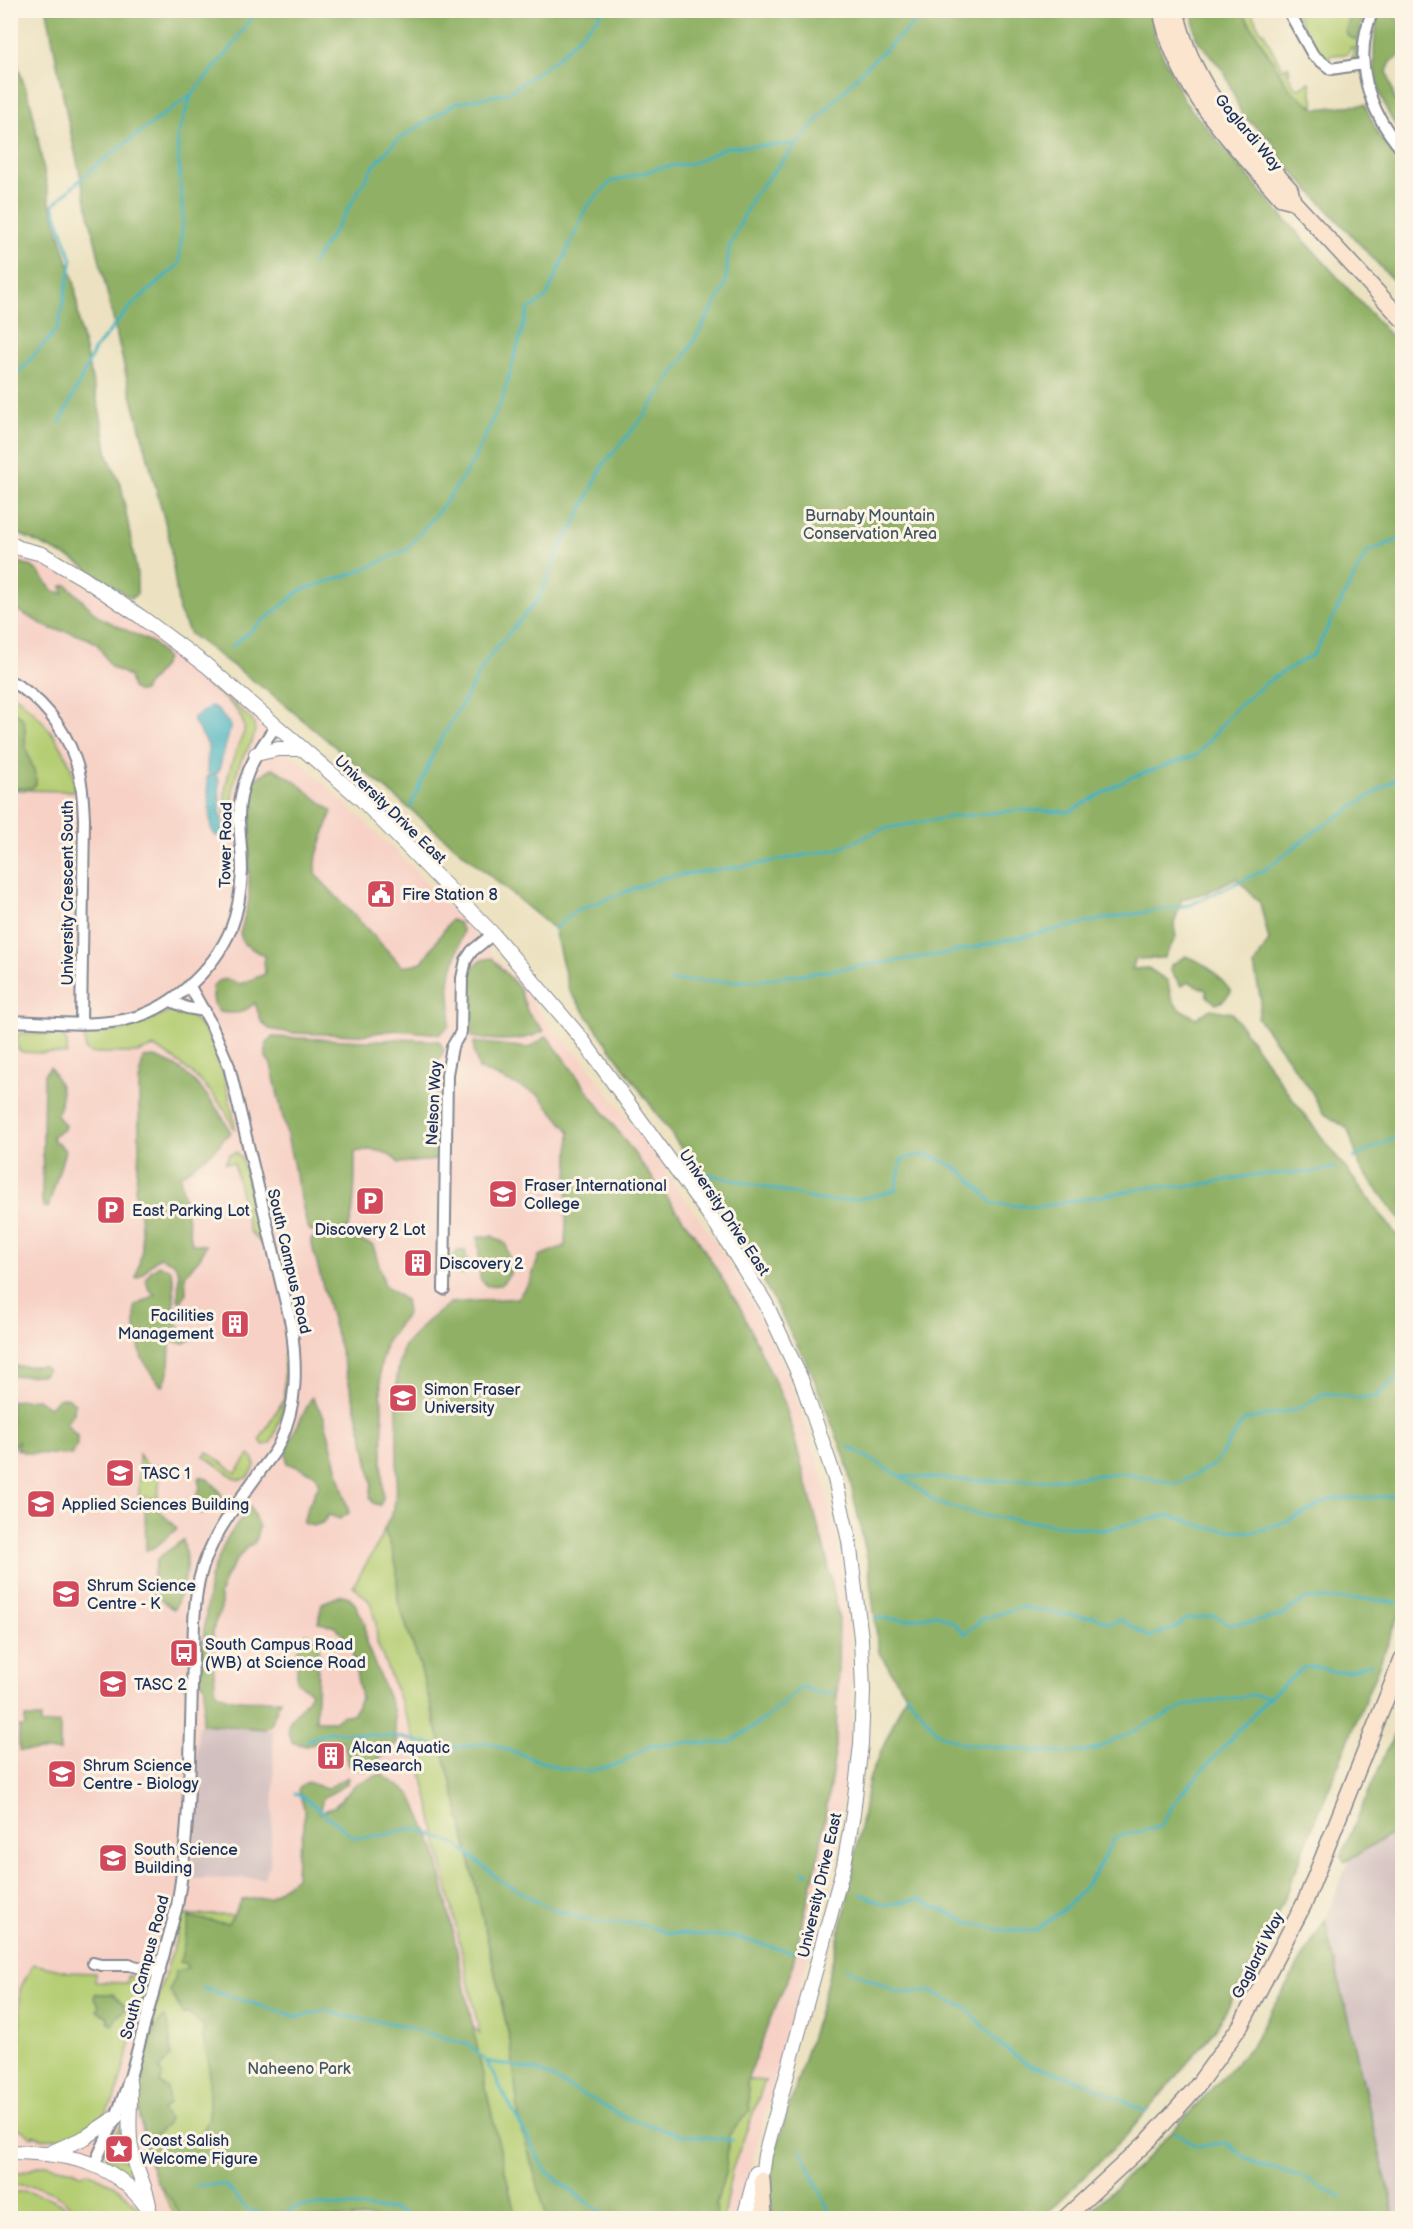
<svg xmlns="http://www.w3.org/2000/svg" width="1413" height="2229" font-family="'Balsamiq Sans',sans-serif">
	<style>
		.built { fill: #f7d1c6 }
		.industrial { fill: #d2bfbf }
		.green { fill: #b5ce73; stroke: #687e68; stroke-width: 1.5 }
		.forest { fill: #90b165; stroke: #567062; stroke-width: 1.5 }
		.water { fill: #44b2c0; stroke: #30708f; stroke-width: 1.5 }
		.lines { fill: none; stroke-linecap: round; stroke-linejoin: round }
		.stream { stroke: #44b2c0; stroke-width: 3 }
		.minor-casing { stroke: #848890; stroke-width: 14 }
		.tertiary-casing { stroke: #848890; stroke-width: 16 }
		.secondary-casing { stroke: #848890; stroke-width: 18 }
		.minor { stroke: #fff; stroke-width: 10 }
		.tertiary { stroke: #fff; stroke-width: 14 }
		.secondary { stroke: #fbe5cf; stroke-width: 15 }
		.labels { text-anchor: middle; stroke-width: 6; stroke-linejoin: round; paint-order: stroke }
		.street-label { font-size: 16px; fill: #1b2f5e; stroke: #fcf5e5 }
		.park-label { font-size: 16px; fill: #425763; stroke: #fcf5e5 }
		.poi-label { font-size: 16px; fill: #1b2f5e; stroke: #fcf5e5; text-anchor: start }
	</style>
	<rect width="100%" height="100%" fill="#fcf5e5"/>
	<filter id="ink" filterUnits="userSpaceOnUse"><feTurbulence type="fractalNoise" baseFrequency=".0167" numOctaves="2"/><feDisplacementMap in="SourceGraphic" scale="12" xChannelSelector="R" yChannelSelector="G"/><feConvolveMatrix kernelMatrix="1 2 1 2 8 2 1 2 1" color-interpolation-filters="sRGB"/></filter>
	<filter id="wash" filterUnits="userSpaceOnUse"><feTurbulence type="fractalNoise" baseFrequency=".008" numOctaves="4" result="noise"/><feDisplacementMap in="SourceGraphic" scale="24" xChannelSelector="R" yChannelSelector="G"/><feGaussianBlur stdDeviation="1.35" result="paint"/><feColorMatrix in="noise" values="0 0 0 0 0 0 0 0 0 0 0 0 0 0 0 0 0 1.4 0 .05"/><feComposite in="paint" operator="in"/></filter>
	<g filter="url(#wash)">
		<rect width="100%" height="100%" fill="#ece2c1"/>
		<path class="built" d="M10,554l29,5 58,34 80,58 75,62 31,30 9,13 9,6 102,96 117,126 21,31 15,18 25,24 50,66 79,111 26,41 23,41 28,58 19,49 17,56 14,57 7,44 7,69 1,54 -3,56 -14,94 -97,365h-727z"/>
		<path class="industrial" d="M198,1725l75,5 1,61 -4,74 -7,13 -73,1 3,-17z
			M1402,1728v490h-7l-70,-298z"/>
		<path class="green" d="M1242,11h9l9,19 3,1 19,38 6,-3 2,5 -3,1 9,17 14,-7 4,23h-4l-19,-14 -6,-9z
			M1295,11h58l-4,26 9,3v18l-7,4 3,-10 -2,-5 -2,1 -2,6 -18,1 -1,7 -8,-3z
			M208,682l44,38c9,15 -6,29 -12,43 -12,32 -6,46 -9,76 -14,-38 -3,-71 13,-107 2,-22 -24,-36 -39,-48z
			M10,692c28,19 67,64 64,99l-63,-1z
			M173,1011c43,1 55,81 62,113v5c-4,-5 -6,-11 -9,-17 -18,-27 -43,-49 -72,-65l-17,6h-47l-5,-3v-14l2,-2 36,-4z
			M20,1033l42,2 5,7v12l-45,-2 -4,-3 -1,-13z
			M237,1152v2l5,4 19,85 -12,-12 -15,-68h-9l4,-8z
			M284,1354l4,4 -2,42 -13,39 -4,5 -6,1 -3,-6 24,-40z
			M207,1452l29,21 13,-18 5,4 1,7c-4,9 -9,15 -19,13l-32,-23z
			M139,1454l7,11h10l-1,7 5,1 -2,25 -19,-1z
			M384,1529l7,17 6,23 1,32 22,65 37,137 54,242 2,16 252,20 -33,89 -9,48h-547c-8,-17 -19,-35 -26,-53 -29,-75 12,-176 33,-250l181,1 116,118 -66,-297 -37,-95 -1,-19 -6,-21 -17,-16 28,-47z
			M33,1964l36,8 26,1v9l32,1 1,-7h16l4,5 -32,115c-11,20 -18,25 -38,35l-1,2c-12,4 -32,9 -44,2l-1,2 -10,-7 -11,-2 -1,-76 10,-10v-53z
			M122,2123h2l4,34 -19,-7z
			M107,2154l22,8 4,16 -26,-20z
			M47,2165l26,5 9,5 4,-3c25,8 45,25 60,46h-67c-16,-25 -39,-36 -68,-32v-12c14,-1 22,-7 36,-9z
			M24,2191c20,4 40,9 50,27h-63v-25z"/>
		<path class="forest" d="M1353,10l13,1 -8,29 -9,-3 -4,-6z
			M10,11l4,44 18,53 18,95 25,82 5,44 21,88 7,39 13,29 16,89v20l-6,4 -57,-38 -63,-30z
			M47,11h1103l6,29 28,61 98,115 120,132v874l-42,-55 -12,-38 -25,-16 -13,-24 -52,-71 3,-17 -7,-35 15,-26 -9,-37 -24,-25 -28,14 -26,7 -8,25 2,13 -12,21 -28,1 -4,10 16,-1 20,13c3,24 7,26 28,37l15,-9 21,4 59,84 111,145v367l-132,323 -55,98 -90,107 -83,81h-271l1,-56 49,-157 24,-94 24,-132 37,-85 -27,-41 -11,-91 -23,-105 -34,-86 -63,-119 -50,-80 -129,-182 -15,-61 -280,-233 -84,-62 -11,-23 -10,-74 -42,-158 -36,-156 -24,-107z
			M1192,11h50l43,71 6,9 26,18 26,-3 22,-1 14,31 23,26v128l-120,-130 -10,-19 -30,-26 -17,-42 -29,-35z
			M1379,11h17l-2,4 8,10v29l-11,8 -4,9 8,29 7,12v23c-29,-39 -33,-78 -23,-124z
			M11,562c24,0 28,11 42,29l10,2 -1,-7 5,-1 32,32 54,26 13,15c-3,14 -17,20 -22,33l-6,1 -6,-4 -3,-12 -18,-9 -13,-22 -9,-6 -20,-7 -18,-3 -40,-22z
			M11,710c20,9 12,20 15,37 2,13 11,23 10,37l-4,4h-21z
			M273,768l20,12 39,31 -15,44 -2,19 88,93 19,-5 29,-42 8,3 4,9 -14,49 2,27 -2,18 -9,8 -43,-4 -36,5 -69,-2 -23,-4 -8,-8 -6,-18c-14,12 -18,11 -36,9l-5,-7 -2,-18c9,-11 16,-8 28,-3l25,-10 -1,-18 -20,-12 -4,-10 9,-34v-62l5,-59z
			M1186,956c20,7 33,19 45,36l-8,9 -7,3 -9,-8 -1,-6 -17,-8 -8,4 -11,-17 1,-4z
			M492,958l27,30 9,25 16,18c-22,12 -49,10 -72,6l-4,-65 13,-12z
			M547,1036l150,202 44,71 44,95 42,155 12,61 -3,127 -16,102 -29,122 -20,46 -24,64 3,29 -21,25 -3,35 -10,34 1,14h-170l-28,-99 -8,-74 -54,-242 -37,-137 -22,-65 -1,-32 -6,-23 -7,-17 10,-20 3,-35v-98l6,-29 23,-25 24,-19 67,-5 13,-16 9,-26 26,-10 5,-114 -31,-37 -60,-26 -5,-17v-10l55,6z
			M272,1037l96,4 29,-2 42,2 5,9 -5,11 -2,99 -38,3c-14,-14 -26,-15 -44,-11 0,16 1,63 -7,76 0,0 -6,5 -7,6l-30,-3 -4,-5 -36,-162 -5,-6v-14z
			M155,1057c7,3 16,6 22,10 23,16 42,42 54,66l-7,5 -8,11 -36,27 12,68 14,1 -6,13 -15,17 1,18 -5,9 -3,-2 1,-27 -5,-10 -14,-6c-12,6 -14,18 -24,21l6,-29 -2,-35 -5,-24 4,-36v-71l4,-25z
			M50,1067c12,20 15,25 7,48l8,11 -1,3 -12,7 2,5 6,3 5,7 -17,57 -5,-2 -1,-7 2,-125z
			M316,1236l15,3 16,-3 26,9 12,41 20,14 2,13 -22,31 -5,26 3,57 -1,34 1,37 -3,7 -7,-2 -3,-6 2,-14 -9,-48 -50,-186 -2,-10z
			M492,1236l14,8 4,17v13l-9,11 -14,1 -7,-7 -2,-42z
			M459,1250l6,1 2,8 -4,15h-8c-9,-8 -5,-17 4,-24z
			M159,1265l11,4 4,13v36l7,11 12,9 -8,5 -15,-1 -1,27 -5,16 -3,1 -19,-28 -7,-29v-23l20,-11 -7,-7 -2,-10 5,-7z
			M11,1366h31l5,4 -3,5 -33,1z
			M68,1397l7,7 -1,9 -8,10 11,13v8l-5,11 -46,-2 -9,-4 1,-8 -7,9v-49l26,-2 12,8 9,-8z
			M312,1397l12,20 25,96 -9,6 -11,-4 -7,8 -9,3 -10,-3 5,-17 11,-21 -4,-11 -28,-11 -1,-15z
			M201,1476c11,4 19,15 24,26l-12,10 -14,1 -4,-13 5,-12 -2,-10z
			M152,1503l25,26 -23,19 -8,2 -1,-42z
			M250,1506l9,21 -4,15 -10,7 -12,16 -7,12 -7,19c7,12 -3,20 -5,30 -3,16 0,51 2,66 16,12 45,8 64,8l-9,25 -6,4 -63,-5 3,-36 -6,-11 11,-99 16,-38z
			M183,1540c7,30 2,42 -9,70l-24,-19 7,-32z
			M342,1595l7,2 6,7 10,19 1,20 27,66 4,35 -33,27 -15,-5 -6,-25h-25l-12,5 -14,-4c-14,-24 12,-30 19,-50l-14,-10v-31l9,-17 13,5 -3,82h18l7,-5 11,-2 9,-15 -10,-55 -16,-18 -17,-3 4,-20z
			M1402,1715v112l-57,35 -4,-6z
			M25,1718h16v7l19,-2v28h-41v-24h6z
			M381,1774l30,20 25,58 50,237 30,129h-334l-9,-16 -17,-21 -10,-35c15,-15 36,-4 55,-11l8,-17v-55l-6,-23 1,-13 -15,-14 -5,2 -14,-24 6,-20 11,-2 -1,-5 -6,-2 10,-45 38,7 14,-24 27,-3 27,-20 1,-22 7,-27v-20l-6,-19 10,-7 18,7 22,-12 -1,7 -24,14 -4,15 15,-6 22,-23z
			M1325,1920l70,298h-312l69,-65 99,-107z
			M95,1994h18l11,11 1,5 -9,8 -3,7 -4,-2 -2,-7 -10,-5 2,-6 -5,-6z
			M165,2017l4,10 2,29 -12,13 4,6 -3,8 7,5 2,16 -7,6 6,8 -1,6 -10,10 -9,4 -4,-3c-2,-7 -4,-15 -5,-23 -1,-21 8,-84 26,-95z"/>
		<path class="water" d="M211,706l6,3 14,17 -13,47 -3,1 4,7 1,29 5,29 -10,-4 -4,-7 -4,-51 4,-2 -4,-4 1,-26 -15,-25v-2z"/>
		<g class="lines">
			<path class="stream" d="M312,264l30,-45 31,-52 23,-26 60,-38 52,-10 48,-34 49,-49
				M12,380l46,-52 14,-68 -19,-55 40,-37 97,-73
				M60,423l35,-74 34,-41 50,-44 4,-46 -6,-81 15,-43 40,-47 24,-37
				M231,647l70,-57 54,-17 51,-23 39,-47 27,-40 30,-63 26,-90 18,-12 41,-92 24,-24 49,-14 33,-5 34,-16 69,-3
				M411,806l24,-56 55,-95 49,-57 20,-48 14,-22 30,-63 41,-49 41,-60 40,-69 4,-39 24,-52 78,-92 39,-41 59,-53
				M554,929l21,-18 90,-34 87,-12 86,-16 44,-20 69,-12 69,-7 49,2 60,-34 68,-23 39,-47 35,-29 43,-25 53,-102 35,-14
				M670,981h84l79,-11 110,-16 166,-36 81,-13 74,-35 53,-40 85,-55
				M1354,1158l35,-18 13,-4
				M698,1172l102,23
				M805,1197c28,8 63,2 90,-7l7,-31c6,-1 13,-4 19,-4 31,2 53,27 72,49l44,3 115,-20 41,-1 61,-11 61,-3 20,-5
				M849,1447l51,29 40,28 44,12 119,14 66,-15 39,13 45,4 35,-11 43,-22 71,-3
				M901,1476l83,5 63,-1 74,-7 57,11 37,-20 29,-44 54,-11 27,-16 34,5 17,-1 22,-21 4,-1
				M875,1618l31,2 31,-6 15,8 13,12 17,-15 38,-12 61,10 13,-1 15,7 12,-3 28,17 28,-10 9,-8 30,-3 12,8 26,-2 26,-6 25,-17h64l28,4
				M906,1694l32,39 25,11 98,9 33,-3 93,-45 65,-10 17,2 34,-29 15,-1 15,5 15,-1 23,-7
				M307,1740l23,-8 68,5 51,11 40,-5 70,25 30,3 30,-7 30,-18 37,-3h43l38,-26 35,-31 17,8 14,-1
				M295,1794l8,3 52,41 30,-3 29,-7 42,16 45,37 53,29 42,12 44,2 29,9 65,4 58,15
				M803,1871l5,2
				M861,1894l25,11 33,-6 46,22 36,9 34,1 34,-26 25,-30 21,-38 45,-10 19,-31 90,-99
				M846,1968l53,25 32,-2 37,18 32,36 29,20 56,17 61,30
				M203,1988l95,29 30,-7 15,6 52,8 74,21 17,16 59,109 30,24 30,20 10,4
				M486,2061l53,10 85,46 58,18 50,5
				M1175,2132l22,14 29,-3 30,21 47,13 39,21
				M801,2149l31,69
				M196,2185h29l23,25 27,8 24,-12 31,-1 64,5 22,8"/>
		</g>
	</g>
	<g filter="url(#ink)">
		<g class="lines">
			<g class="minor-casing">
				<path id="minor" d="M1288,10l25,45 18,14 32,-5
					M1373,10c-22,51 -4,101 29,140
					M10,681c31,16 54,46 65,78 7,19 8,40 9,60l-3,204
					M171,1001l16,7 18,3
					M10,1021c38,1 77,6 114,-1 46,-9 89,-49 107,-91 7,-18 10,-38 11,-58 0,-17 -2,-33 -3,-50 -1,-37 15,-66 37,-95
					M444,1289l3,-215 5,-27 9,-15 1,-54 4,-18 6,-9 21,-17
					M93,1963l8,2h28l31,7
					M94,2165l22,-48 13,-36 48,-175c13,-73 13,-148 15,-222 2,-34 0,-70 7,-104 10,-42 38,-76 62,-110 6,-8 14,-17 18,-26 19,-39 18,-78 12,-120l-62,-258 -19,-44 -21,-37"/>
			</g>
			<g class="tertiary-casing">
				<path id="tertiary" d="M10,543l9,5 23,6 41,24 58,39 65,48 156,135 131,134 88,104 137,189 48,77 35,75 34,100 14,62 12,97 2,54 -2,52 -8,70 -9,51 -79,290 -9,63
					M256,754l22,-5h25
					M129,2081c3,22 -2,44 2,66 3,20 15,38 18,58
					M10,2152c62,1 110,10 144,66
					M50,2153l36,-16 30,-20
					M744,2218l12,-45"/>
			</g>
			<g class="secondary-casing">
				<path id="secondary" d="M1161,10c14,78 70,131 120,188l12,3
					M1176,10c16,78 63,122 114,179l3,12 109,118
					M762,2180l2,38
					M1065,2218l84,-78 45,-50 47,-65 64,-123 97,-243"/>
			</g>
			<use href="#minor" class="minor"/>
			<use href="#tertiary" class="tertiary"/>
			<use href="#secondary" class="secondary"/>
		</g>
	</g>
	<defs>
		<g id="civic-square" transform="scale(1.5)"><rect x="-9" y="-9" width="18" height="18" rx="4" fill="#d1495b" stroke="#fcf5e5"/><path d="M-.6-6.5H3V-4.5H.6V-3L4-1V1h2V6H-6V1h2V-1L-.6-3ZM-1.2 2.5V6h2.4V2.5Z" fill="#fff"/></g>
		<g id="university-square" transform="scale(1.5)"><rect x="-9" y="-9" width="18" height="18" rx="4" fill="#d1495b" stroke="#fcf5e5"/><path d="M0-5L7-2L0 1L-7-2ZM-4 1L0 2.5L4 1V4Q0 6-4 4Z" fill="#fff"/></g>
		<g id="parking-square" transform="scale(1.5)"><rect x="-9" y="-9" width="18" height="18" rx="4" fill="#d1495b" stroke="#fcf5e5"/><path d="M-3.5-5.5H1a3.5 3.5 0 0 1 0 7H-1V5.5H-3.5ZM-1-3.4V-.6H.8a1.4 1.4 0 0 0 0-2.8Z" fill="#fff"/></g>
		<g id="building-square" transform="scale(1.5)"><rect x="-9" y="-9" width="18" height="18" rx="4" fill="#d1495b" stroke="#fcf5e5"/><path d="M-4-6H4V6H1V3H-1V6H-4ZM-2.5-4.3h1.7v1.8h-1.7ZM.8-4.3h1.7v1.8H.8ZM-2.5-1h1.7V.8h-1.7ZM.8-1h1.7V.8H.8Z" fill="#fff"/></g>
		<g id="bus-square" transform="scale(1.5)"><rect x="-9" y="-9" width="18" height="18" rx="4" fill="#d1495b" stroke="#fcf5e5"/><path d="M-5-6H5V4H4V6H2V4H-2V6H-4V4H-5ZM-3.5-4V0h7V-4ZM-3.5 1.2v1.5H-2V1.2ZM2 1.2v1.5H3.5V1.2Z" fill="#fff"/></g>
		<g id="sight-square" transform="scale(1.5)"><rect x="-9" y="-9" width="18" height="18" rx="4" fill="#d1495b" stroke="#fcf5e5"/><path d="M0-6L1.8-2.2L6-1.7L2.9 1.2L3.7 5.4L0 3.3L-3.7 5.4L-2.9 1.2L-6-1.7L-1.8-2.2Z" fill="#fff"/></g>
	</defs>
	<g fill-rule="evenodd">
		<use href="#civic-square" x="381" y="894"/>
		<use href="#university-square" x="503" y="1194"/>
		<use href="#parking-square" x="370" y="1201"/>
		<use href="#parking-square" x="111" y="1210"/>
		<use href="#building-square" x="418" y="1263"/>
		<use href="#building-square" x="235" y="1324"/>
		<use href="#university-square" x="403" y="1398"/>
		<use href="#university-square" x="120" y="1473"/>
		<use href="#university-square" x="41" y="1504"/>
		<use href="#university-square" x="66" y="1594"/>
		<use href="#bus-square" x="184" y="1653"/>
		<use href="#university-square" x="113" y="1684"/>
		<use href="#building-square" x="331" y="1756"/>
		<use href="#university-square" x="62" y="1774"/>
		<use href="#university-square" x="113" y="1858"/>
		<use href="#sight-square" x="119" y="2149"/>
	</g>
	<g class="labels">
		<g class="street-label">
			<text transform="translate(1249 132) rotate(50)" y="6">Gaglardi Way</text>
			<text transform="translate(391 809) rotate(44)" y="6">University Drive East</text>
			<text transform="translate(225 845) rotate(-89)" y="6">Tower Road</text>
			<text transform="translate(67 893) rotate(-90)" y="6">University Crescent South</text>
			<text transform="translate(433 1103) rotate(-87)" y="6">Nelson Way</text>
			<text transform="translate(725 1212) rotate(56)" y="6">University Drive East</text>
			<text transform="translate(290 1261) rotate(77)" y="6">South Campus Road</text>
			<text transform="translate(819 1885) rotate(-77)" y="6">University Drive East</text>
			<text transform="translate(1257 1955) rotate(-63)" y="6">Gaglardi Way</text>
			<text transform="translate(144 1967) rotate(-75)" y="6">South Campus Road</text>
		</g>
		<g class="park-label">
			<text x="870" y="521">Burnaby Mountain<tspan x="870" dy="18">Conservation Area</tspan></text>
			<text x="299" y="2074">Naheeno Park</text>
		</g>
		<g class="poi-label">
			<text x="402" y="900">Fire Station 8</text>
			<text x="524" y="1191">Fraser International<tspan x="524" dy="18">College</tspan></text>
			<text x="132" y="1216">East Parking Lot</text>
			<text x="370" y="1235" text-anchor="middle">Discovery 2 Lot</text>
			<text x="439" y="1269">Discovery 2</text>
			<text x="214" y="1321" text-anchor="end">Facilities<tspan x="214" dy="18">Management</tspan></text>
			<text x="424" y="1395">Simon Fraser<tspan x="424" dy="18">University</tspan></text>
			<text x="141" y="1479">TASC 1</text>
			<text x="62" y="1510">Applied Sciences Building</text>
			<text x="87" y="1591">Shrum Science<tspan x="87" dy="18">Centre - K</tspan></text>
			<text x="205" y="1650">South Campus Road<tspan x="205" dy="18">(WB) at Science Road</tspan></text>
			<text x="134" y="1690">TASC 2</text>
			<text x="352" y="1753">Alcan Aquatic<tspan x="352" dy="18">Research</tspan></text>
			<text x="83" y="1771">Shrum Science<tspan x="83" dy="18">Centre - Biology</tspan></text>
			<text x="134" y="1855">South Science<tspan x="134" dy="18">Building</tspan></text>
			<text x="140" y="2146">Coast Salish<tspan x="140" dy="18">Welcome Figure</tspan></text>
		</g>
	</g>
	<rect width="1413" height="2229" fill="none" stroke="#fcf5e5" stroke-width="36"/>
</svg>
